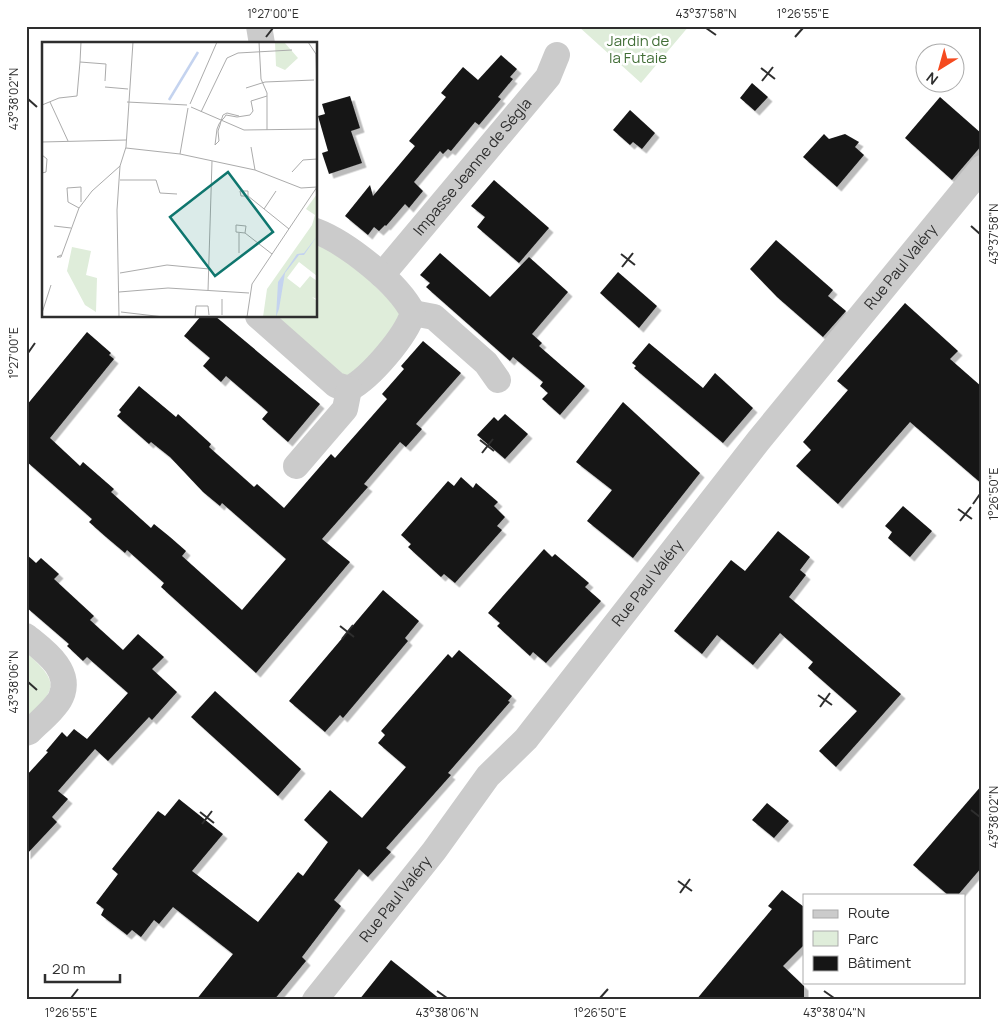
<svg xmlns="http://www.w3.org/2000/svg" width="1008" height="1026" font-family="Manrope,sans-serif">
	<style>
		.green { fill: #dfedda }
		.building { fill: #151515; filter: url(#shadow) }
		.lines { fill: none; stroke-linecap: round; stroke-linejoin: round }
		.street { stroke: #cbcbcb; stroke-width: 26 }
		.ticks { fill: none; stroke: #2e2e2e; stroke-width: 2 }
		.labels { text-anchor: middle; stroke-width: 5; stroke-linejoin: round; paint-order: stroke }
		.park-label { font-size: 15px; fill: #426e37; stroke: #fff }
		.street-label { font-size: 15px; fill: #2e2e2e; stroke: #fff }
		.inset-river { fill: none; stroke: #c4d3ef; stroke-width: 2.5 }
		.inset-road { fill: none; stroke: #ababab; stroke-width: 1 }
		.view { fill: #0f766e; fill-opacity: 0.15; stroke: #0f766e; stroke-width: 2.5 }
		.inset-edge { fill: none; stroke: #2e2e2e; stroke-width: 2.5 }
		.neatline { fill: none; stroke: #2e2e2e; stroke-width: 2 }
		.ticks-label { font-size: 12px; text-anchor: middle; fill: #2e2e2e }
	</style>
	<defs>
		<filter id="shadow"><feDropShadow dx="4.5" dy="4.5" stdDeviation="0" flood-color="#0004"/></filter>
	</defs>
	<rect width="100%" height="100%" fill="#fff"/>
	<path class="green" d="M578,26h111l-48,57z
		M316,243l19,5 66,63 -2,11 -28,39 -27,17 -74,-62h46z
		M26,652c37,34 28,35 0,71z"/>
	<path class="building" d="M501,55l16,14 -7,8 3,2 -15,18 3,2 -22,26 -4,-3 -24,29 -3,-2 -5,5 -3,-3 -26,31 9,9 -14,17 -4,-4 -19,22 -1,-1 -6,6 -5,-4 -6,8 -23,-19 25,-31 3,11 42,-50 -6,-5 37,-44 -5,-4 22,-26 15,13z
		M752,83l16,14 -13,14 -15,-13z
		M350,96l10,32 -9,3 11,32 -33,11 -7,-21 6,-2 -10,-35 7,-2 -3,-10z
		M940,97l42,37v11l-30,35 -47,-42z
		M630,110l25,23 -13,16 -9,-7 -3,3 -17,-15z
		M824,134l5,5 16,-5 14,8 -4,5 9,8 -27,32 -34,-30z
		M494,180l55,48 -30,35 -42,-36 8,-10 -14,-11z
		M776,240l57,50 -5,6 18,15 -23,26 -46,-40 -27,-28z
		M440,253l50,44 39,-40 39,35 -36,42 10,9 -3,3 46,40 -25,29 -18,-16 6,-6 -8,-7 3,-4 -30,-25 -3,4 -84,-74 4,-4 -10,-8z
		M618,272l39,34 -18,22 -39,-35z
		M905,303l53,48 -8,8 32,28v97l-72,-62 -72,82 -42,-38 15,-16 -8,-8 45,-52 -11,-9z
		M201,316h14l105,88 -32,38 -26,-23 6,-7 -42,-36 -5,6 -18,-16 7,-8 -26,-22z
		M87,332l24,21 -2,2 5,4 -64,79 30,28 3,-4 31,27 -3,3 40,36 3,-4 16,13 16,14 -4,5 60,54 44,-51 -64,-56 -2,3 -17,-14 -33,-35 -19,-15 -2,2 -32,-28 4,-4 -2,-2 20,-24 37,31 2,-3 33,30 -2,3 45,40 3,-3 27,24 47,-54 4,4 52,-59 -5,-5 22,-25 -3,-3 22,-25 38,32 -45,51 6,5 -16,18 -6,-5 -36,42 4,3 -46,52 28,23 -94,111 -95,-86 3,-4 -37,-33 -2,3 -19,-16 -17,-15 3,-3 -66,-58v-55z
		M649,343l54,45 12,-15 38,35 -30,35 -89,-75 2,-2 -4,-3z
		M623,402l77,71 -67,85 -46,-37 25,-31 -36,-28z
		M505,414l23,20 -23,25 -28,-24 17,-18 4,4z
		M461,477l12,11 3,-5 22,19 -4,4 11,11 -8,9 5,4 -47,53 -11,-9 -3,3 -33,-30 3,-3 -10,-9 47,-54 6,5z
		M903,506l29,25 -22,26 -22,-19 4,-6 -7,-6z
		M778,531l32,26 -10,13 6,5 -17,22 112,97 -65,73 -17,-16 38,-40 -49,-43 5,-6 -33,-29 -27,32 -36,-30 -15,19 -28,-23 57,-71 14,11z
		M544,549l8,8 3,-3 34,29 -4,4 16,14 -55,62 -13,-11 -3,4 -33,-30 3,-3 -12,-10z
		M26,554l10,9 5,-5 18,16 -5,5 40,37 -4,4 33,30 15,-16 26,23 -12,12 25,23 -25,28 -3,-3 -41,44 -13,-12 -37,42 10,8 -16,18 5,5 -31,33v-79l22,-24 -2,-1 16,-19 5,5 7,-8 13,10 41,-46 -41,-36 -4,4 -16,-15 2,-2 -43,-37z
		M383,590l36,31 -14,17 3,3 -54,64 -11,13 -3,-3 -15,17 -36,-31z
		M459,650l53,46 -4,5 2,1 -62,71 3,2 -65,73 5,4 -23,25 -9,-8 -25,31 7,6 -39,51 4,4 -32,39h-78l37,-46 -60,-47 -14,17 -5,-4 -13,17 -9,-7 -5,5 -26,-20 3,-6 -8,-6 22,-29 -6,-5 46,-58 7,5 14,-17 44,35 -31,37 66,51 40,-50 5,4 25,-34 -24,-22 26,-30 32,28 44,-51 -28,-24 7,-8 -4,-4 67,-77 4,4z
		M215,691l86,78 -23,27 -87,-79z
		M982,785v82l-24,28h-10l-35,-30z
		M767,803l22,18 -15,17 -22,-18z
		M782,890l22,17v38l-21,21 21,20v14h-108l76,-91 -4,-3z
		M391,960l50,40h-82z"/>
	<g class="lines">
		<g class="street">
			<path d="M259,26l3,18"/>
			<path id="s1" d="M382,275l166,-198 9,-22"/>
			<path d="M413,313l21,4 52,46 12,17"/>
			<path d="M258,316l78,69 13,4c22,-12 57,-53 64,-76 -15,-30 -66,-70 -97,-82"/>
			<path d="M296,466l49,-57 4,-20"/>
			<path d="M26,636c17,14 47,34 35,61 -4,10 -23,26 -32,35l-3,1"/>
			<path id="s2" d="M315,1000l119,-149 54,-75 38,-37 233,-299 223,-272"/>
		</g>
	</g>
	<path class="ticks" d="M706,28l10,7M266,37l7,-9M795,37l8,-9M761,68l14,11M762,81l11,-14M28,99l9,8M971,226l9,8M621,254l14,11M622,267l11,-14M28,353l7,-10M480,440l14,11M482,453l11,-14M973,504l7,-10M958,509l14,10M960,521l11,-14M340,626l14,11M342,639l11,-14M28,682l9,8M818,695l14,10M820,707l10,-14M971,810l9,7M200,812l14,11M202,824l10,-13M678,881l14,10M680,893l10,-14M437,991l10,7M824,991l10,7M71,998l7,-9M600,998l8,-9"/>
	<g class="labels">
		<g class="park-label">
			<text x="638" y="46">Jardin de<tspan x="638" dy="17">la Futaie</tspan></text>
		</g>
		<g class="street-label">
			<text dy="5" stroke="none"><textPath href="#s1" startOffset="141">Impasse Jeanne de Ségla</textPath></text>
			<text dy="5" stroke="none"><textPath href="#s2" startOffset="939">Rue Paul Valéry</textPath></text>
			<text dy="5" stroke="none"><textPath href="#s2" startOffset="534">Rue Paul Valéry</textPath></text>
			<text dy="5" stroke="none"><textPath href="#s2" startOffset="129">Rue Paul Valéry</textPath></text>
		</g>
	</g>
	<g transform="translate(42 42)">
		<rect width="275" height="275" fill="#fff"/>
		<path d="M233,0h9l14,16 -13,12 -9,-4zM275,152v82l-18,-14 -12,16 13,10 10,-12 7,5v18l-5,-2 5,4v15l-54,1 4,-28 45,-64 3,-10 -9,-6zM30,205l19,4 -5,24 11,3 -1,34 -11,-7 -18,-34z" fill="#dfedda"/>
		<path d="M275,194l-13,19h-5l-14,18 -6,36 -3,8 2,-35 19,-28 7,-1z" fill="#c4d3ef"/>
		<path class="inset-river" d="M127,58l29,-48"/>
		<path class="inset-road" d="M39,0l-1,20 26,2 -1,17M217,0l2,37 6,14v37M266,0l8,12 1,36M63,45l23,2M204,46l19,-6 49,-2M8,60l18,39M85,60l60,3M148,62l27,-62M0,63l17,-7 18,-2 3,-34M149,65l53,23 73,-1M159,70l26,-54 11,-5 54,-3M197,74l-12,-3 -4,2 -2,6 -1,4 -2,6 1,10 -4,4 2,-16 2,-5 2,-3 3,-3 2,-3 11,2 13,-2 3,-4 -2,-10 16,-5M0,100l84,-2M209,105l4,23M84,106l54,6 75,16 46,18 16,-1M138,112l8,-46M0,113l5,4 -1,13 -4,1M250,130l11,-12 14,-1M78,138h36l4,13 17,1M206,154h-7l-1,-5h8v5l41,33M37,166l-11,-6 -1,-14 14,-1v15M222,167l12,-18M12,184l17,2M203,191l1,-7 -10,-1v7l9,1 27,21M197,211v-20M19,213l-4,2h4l18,-49 13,-17 28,-25M78,231l47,-8 42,4M166,249l4,-130M77,250l49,-4 81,5M180,257v16M79,270l43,5M0,271l9,-28M77,275l-2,-107 3,-44 6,-19 7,-105M153,275l1,-11h12l1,9M165,275h16M205,275l5,-33 65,-97"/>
		<path class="view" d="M186,130l45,60 -58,44 -45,-59z"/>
		<rect width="275" height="275" class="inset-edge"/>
	</g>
	<rect width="1008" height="1026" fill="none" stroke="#ffffff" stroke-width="55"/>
	<rect x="803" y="894" width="162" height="90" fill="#ffffff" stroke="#ababab"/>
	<rect x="813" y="910" width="25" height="8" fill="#cbcbcb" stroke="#ababab"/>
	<text x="848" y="918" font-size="15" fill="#2e2e2e">Route</text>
	<rect x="813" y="931" width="25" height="15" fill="#dfedda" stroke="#ababab"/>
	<text x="848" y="944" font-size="15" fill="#2e2e2e">Parc</text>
	<rect x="813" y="956" width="25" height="15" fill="#151515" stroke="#ababab"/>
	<text x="848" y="968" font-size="15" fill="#2e2e2e">Bâtiment</text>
	<g transform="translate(940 68) rotate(217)"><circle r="24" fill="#ffffff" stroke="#ababab"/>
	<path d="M0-4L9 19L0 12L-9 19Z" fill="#f54a1f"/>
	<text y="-8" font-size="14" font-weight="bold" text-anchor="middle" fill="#2e2e2e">N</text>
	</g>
	<path d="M45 974v8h75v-8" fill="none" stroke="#2e2e2e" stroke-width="2.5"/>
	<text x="52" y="974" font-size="15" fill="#2e2e2e" stroke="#ffffff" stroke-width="4" paint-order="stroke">20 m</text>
	<rect x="28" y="28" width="952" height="970" class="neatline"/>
	<g class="ticks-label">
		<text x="273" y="18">1°27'00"E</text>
		<text x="706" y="18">43°37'58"N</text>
		<text x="803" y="18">1°26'55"E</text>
		<text transform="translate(14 99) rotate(-90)" y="4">43°38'02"N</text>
		<text transform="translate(994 234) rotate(-90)" y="4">43°37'58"N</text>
		<text transform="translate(14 353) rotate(-90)" y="4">1°27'00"E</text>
		<text transform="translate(994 494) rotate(-90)" y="4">1°26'50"E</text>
		<text transform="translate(14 682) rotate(-90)" y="4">43°38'06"N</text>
		<text transform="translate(994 817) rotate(-90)" y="4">43°38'02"N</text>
		<text x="71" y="1017">1°26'55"E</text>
		<text x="447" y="1017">43°38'06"N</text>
		<text x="600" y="1017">1°26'50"E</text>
		<text x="834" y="1017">43°38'04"N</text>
	</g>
</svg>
